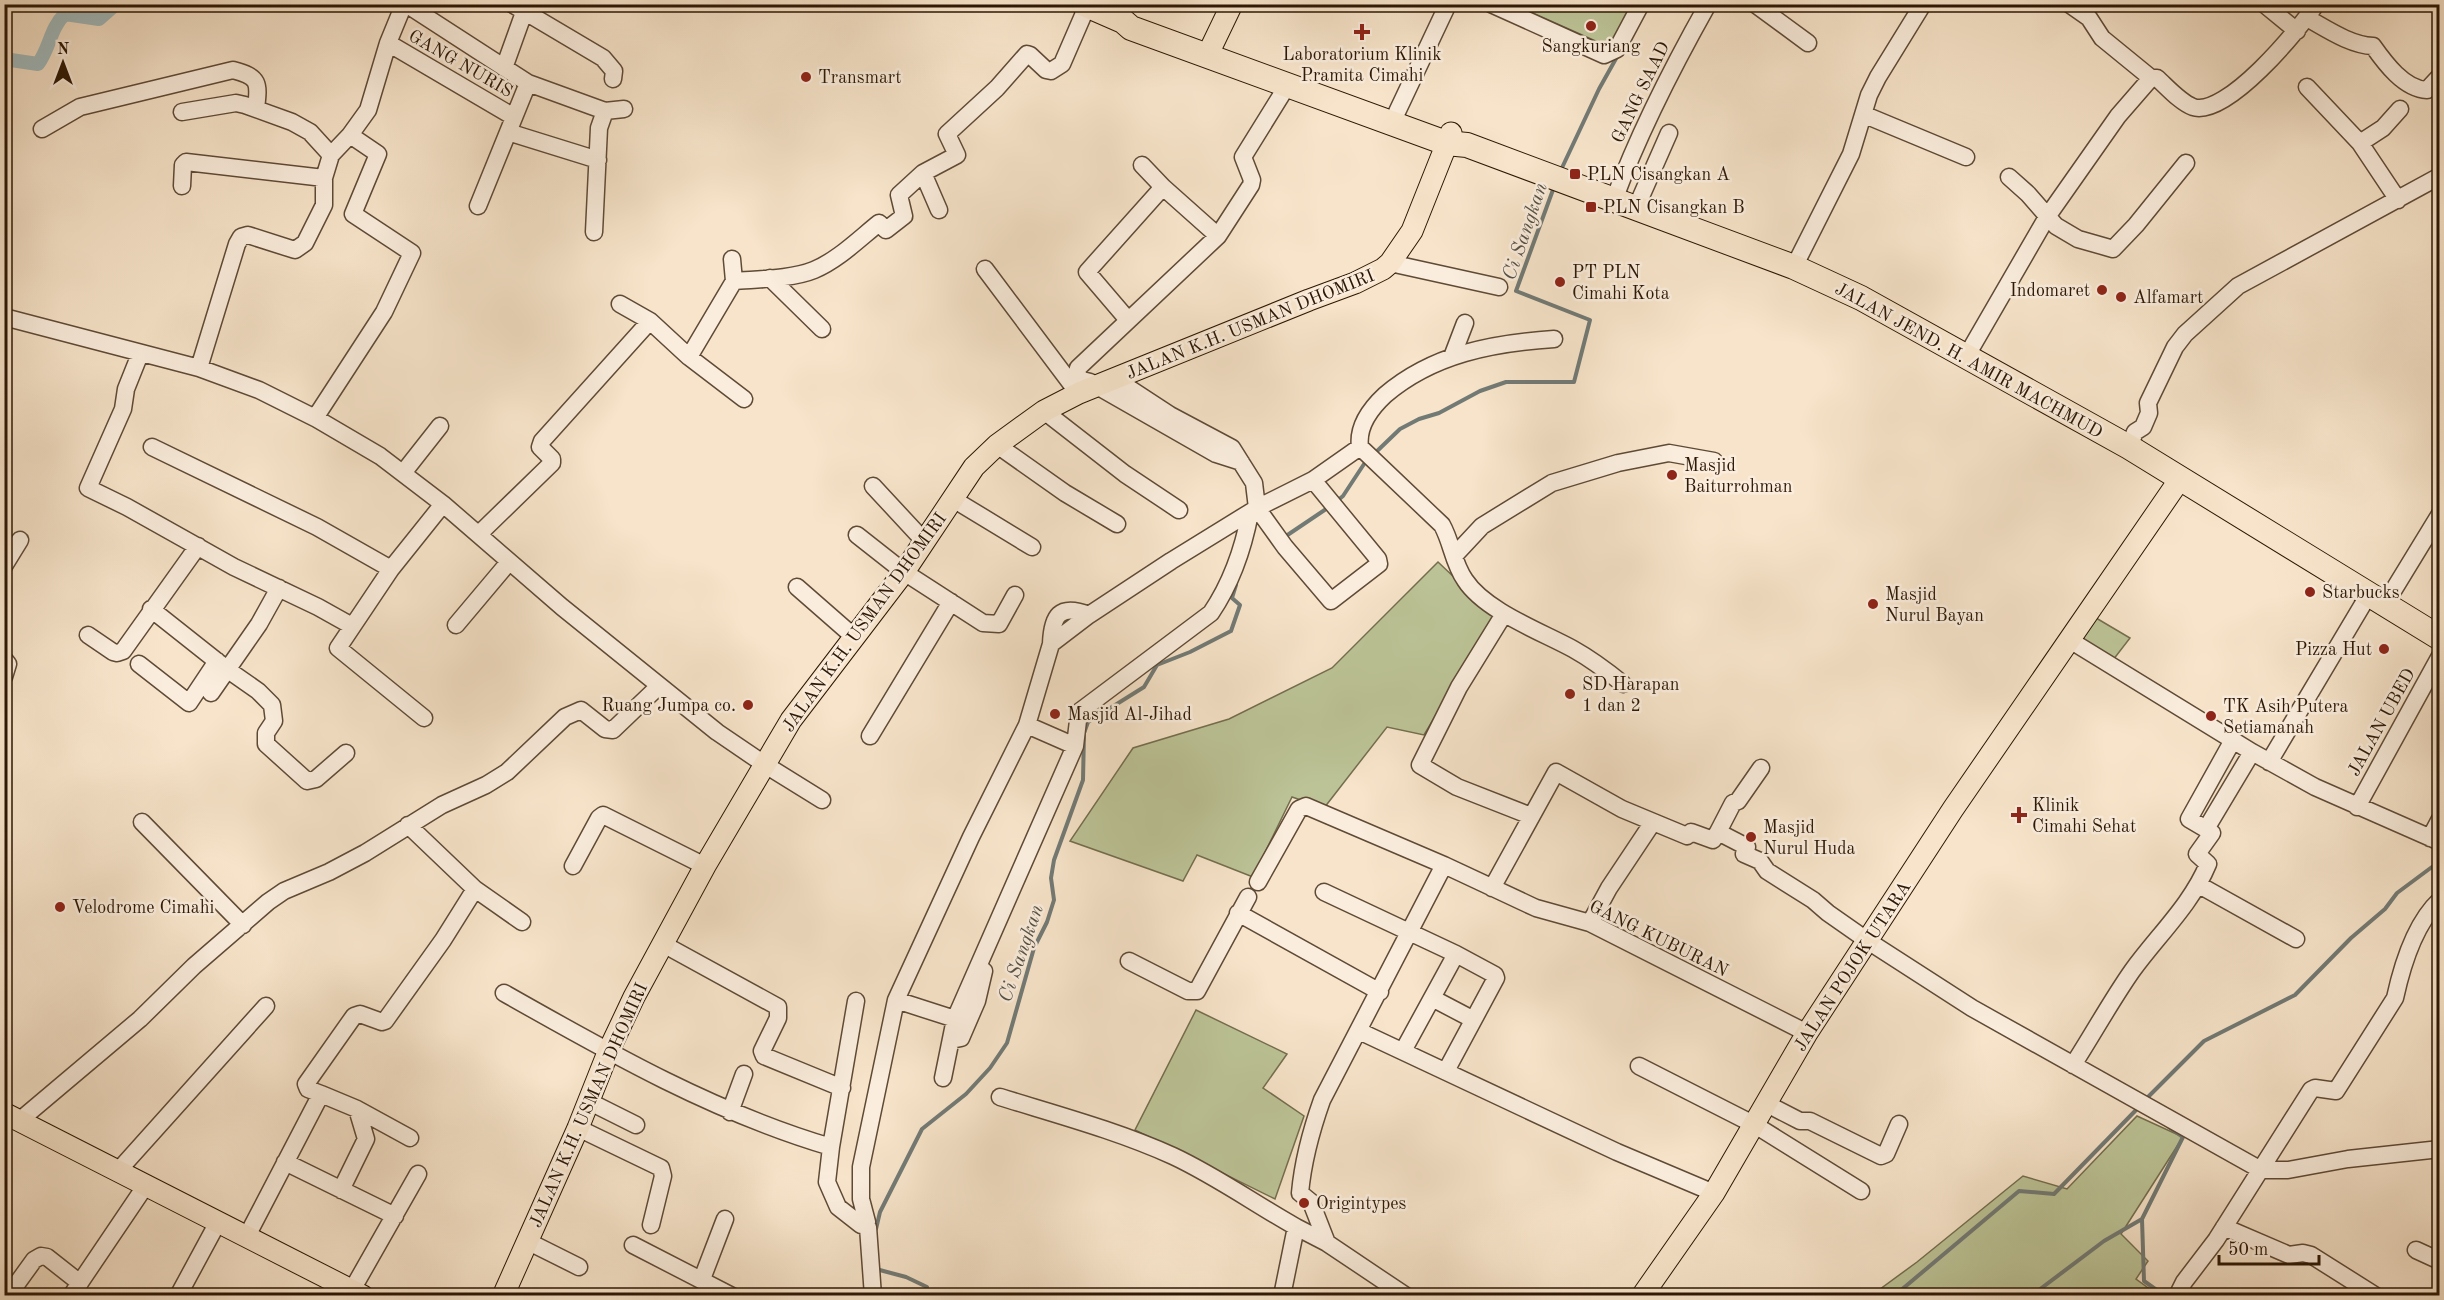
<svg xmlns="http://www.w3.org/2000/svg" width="2444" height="1300" font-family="'Old Standard TT',serif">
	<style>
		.green { fill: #bcc497; stroke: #746e4e; stroke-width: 1.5 }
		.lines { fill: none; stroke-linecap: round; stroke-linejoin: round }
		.stream { stroke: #727a75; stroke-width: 4 }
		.canal { stroke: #a1bcc0; stroke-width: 14 }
		.minor-casing { stroke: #5f4a36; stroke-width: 19 }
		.major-casing { stroke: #2c1704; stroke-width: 23 }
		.highway-casing { stroke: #2c1704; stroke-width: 26 }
		.minor { stroke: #faeddd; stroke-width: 16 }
		.major { stroke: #f7e4ca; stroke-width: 21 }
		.highway { stroke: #f7e4ca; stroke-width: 24 }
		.poi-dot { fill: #8f2418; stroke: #faeddd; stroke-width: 2 }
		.labels { text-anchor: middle; stroke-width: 5; stroke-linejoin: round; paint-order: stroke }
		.poi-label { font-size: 18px; fill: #2c1704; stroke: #faeddd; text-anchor: start }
		.street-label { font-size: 18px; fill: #2c1704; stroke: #faeddd }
		.water-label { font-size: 20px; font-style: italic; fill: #555146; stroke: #faeddd }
	</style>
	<rect width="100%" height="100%" fill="#f7e4ca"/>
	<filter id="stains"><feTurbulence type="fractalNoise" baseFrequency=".00333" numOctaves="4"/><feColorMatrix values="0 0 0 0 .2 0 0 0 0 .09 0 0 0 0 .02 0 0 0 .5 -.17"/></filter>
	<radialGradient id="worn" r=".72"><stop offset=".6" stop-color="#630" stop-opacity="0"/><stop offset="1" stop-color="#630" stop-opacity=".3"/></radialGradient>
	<path class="green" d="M1515,5h118l-24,42z
		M1438,562l57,54 -71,119 -37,-8 -63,81 -32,-11 -39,80 -56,-22 -14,26 -113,-40 63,-93 96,-29 103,-51z
		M2091,615l39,23 -17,22 -37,-23z
		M1196,1010l91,44 -24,34 41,28 -29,83 -140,-69z
		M2137,1116l46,21 -62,97 27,27 -12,18 22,16h-286l45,-33 106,-86 44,13z"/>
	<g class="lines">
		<path class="stream" d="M1560,172l39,-83 19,-34
			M1374,454l26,-25 19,-10 20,-6 41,-22 26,-9h68l16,-62 -74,-29 38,-104
			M1337,501l6,-5 23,-35
			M1286,536l43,-29
			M2145,1100l59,-59 91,-46 56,-57 34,-29 12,-16 43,-32
			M2142,1219l2,62 21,15
			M876,1229l4,-17 42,-83 44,-35 24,-26 17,-25 27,-95 13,-26 7,-22 -3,-22 3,-18 29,-80 1,-47 4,-11 56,-35 13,-22 33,-13 41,-21 9,-26 -8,-7 4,-13
			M876,1269l30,8 21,10 -2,9
			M1894,1296l125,-105 35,3 84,-86
			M2031,1296l73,-55 38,-22 41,-82 -14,-10"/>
		<path class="canal" d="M4,59l34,5c12,-16 12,-36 27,-50l34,5 17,-15"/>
		<g class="minor-casing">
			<path id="minor" d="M406,4l122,79 77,28 19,-2
				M512,4l91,54 11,13 -1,8
				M1491,4l113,51 13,-6 24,-45
				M1755,4l53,39
				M2069,4l20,14 13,20 49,40h6c10,9 23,24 36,29 33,11 106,-77 123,-103
				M2264,4l33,27
				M2307,18c20,11 43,27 66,28 12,17 31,43 54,44l13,-14
				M388,43l126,74
				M504,68l23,-64
				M2307,87l53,56 38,57
				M182,112l54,-9 9,2 47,17 18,10 21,23
				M1397,112l51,-108
				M1865,115l101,42
				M42,129l38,-22 153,-37c27,7 26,13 23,39
				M508,132l90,28
				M2360,143l23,-15 17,-19
				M1142,165l21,22
				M923,173l16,37
				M2009,177l19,17 28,32 22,13 35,10 23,-24 50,-62
				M182,186l1,-21 3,-3 138,16
				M1614,200c25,-68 58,-132 94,-196
				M478,206l50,-123
				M1636,208l33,-75
				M594,232l5,-104 6,-17
				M1390,263l109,24
				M1794,267l57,-113 18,-59 9,-18 45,-73
				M985,269l93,124
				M770,278l52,51
				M734,281c24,-2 58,-2 80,-11 24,-10 45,-31 65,-47l7,7 18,-14 -5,-21 24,-22 34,-18 -10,-21 50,-46 30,-34 3,1 16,15 5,1 11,-7 26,-60
				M620,304l30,17 39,36 55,42
				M4,317l195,51 60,22 58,29 63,37 63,48 119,103 155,125 47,32 58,36
				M1128,320l-41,-48 76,-85 55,49
				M1554,339c-61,4 -121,15 -169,56 -15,14 -28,31 -25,52l82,78c10,18 11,38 23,55 20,31 77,52 108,69 18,10 34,22 50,35
				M140,354l-14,35 -3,20 -35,79 39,19 107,60 84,40 34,19
				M689,357l45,-76 -2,-22
				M1452,357l13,-34
				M1966,357l81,-140 71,-101 33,-38
				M199,368l38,-124 4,-7 7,-2 47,15 10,-7 19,-38v-27l7,-23 19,-20 18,-25 20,-67 16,-39
				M1115,379l55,36 62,33 22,35 3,25 28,39 46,54 48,-37 -1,-5 -65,-79
				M1044,411l81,63 54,36
				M315,418l69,-106 28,-59 -59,-39 25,-60 -28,-19
				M997,445l68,48 52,31
				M152,447l165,80 74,42
				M2129,447l6,-15 8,-5 6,-14 -1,-10 27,-56 10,-13 53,-48 202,-110
				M1241,462l-25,-8 -126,-72 -8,-2 -5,-5 1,-7 140,-132 33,-51 1,-5 -9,-23 44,-71
				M403,473l37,-47
				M873,486l52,56
				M953,499l79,48
				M479,534l73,-71v-4l-12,-12 2,-6 108,-120
				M857,535l47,37 79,51 16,1 16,-29
				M1454,556l28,-30 70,-43 66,-20 51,-10 45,8
				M4,566l16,-26
				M797,587l56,49
				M2385,604l55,-90
				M151,609l77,61 30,21 14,14 2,16 -8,12v11l41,37 9,-2 30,-26
				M1504,614l-45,73 -39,78 37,22 74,29
				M456,625l53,-63
				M88,635l25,17 4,1 6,-2 75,-105
				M2068,639l184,113 63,35 125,55
				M1051,644c1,-28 8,-41 38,-29
				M4,659l4,5 -4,13
				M139,664l50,39 28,-42
				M211,693l48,-69 20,-36
				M424,718l-86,-70 53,-79 52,-65
				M1027,725l48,21
				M870,736l81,-134
				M2269,762l100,-168
				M2357,807l83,-151
				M142,822l101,103
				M408,825l67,64 47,33
				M2206,829l-17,-10 44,-79
				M1718,832l15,-29 5,-2 23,-33
				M2430,838l10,-19
				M573,866l26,-48 4,-3 102,51
				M1258,882l41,-73 7,-3 138,59 92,43 54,15 217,110
				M2199,885l97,54
				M1492,888l64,-116 66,37 65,27 4,-4 22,8 5,-8 29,15 -3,7 16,7 7,10 46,29 15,13 40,28 104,67 289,162h27l60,-11 92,-10
				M1324,892l132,62 39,21 1,3 -50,93
				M1238,913l142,79
				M1590,923l19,-35 44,-66
				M663,944l115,63v11l-16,33 2,5 78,32
				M1129,961l59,30h9l51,-94
				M504,993c104,59 211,120 327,154
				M1432,998l40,21
				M896,1000l59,19
				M856,1001l-25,146 -4,35 11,25 23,18
				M1359,1031l258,121 97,41
				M951,1040l10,-2 16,-37 7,-30
				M1403,1051l53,-97
				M2073,1065c20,-31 38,-64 59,-94 26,-36 59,-66 76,-107l-11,-10 15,-21 -6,-4 46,-77
				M1639,1066l116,59 106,66
				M943,1078l12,-59 120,-273 4,-34 132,-99c21,-31 32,-63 39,-100
				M321,1094l-13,-5 -2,-5 48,-68 6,-2 22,8 3,-1 58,-81 32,-51
				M1000,1097c58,18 118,34 173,59 43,20 82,48 123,71l-14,69
				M588,1101l48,24
				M1767,1104l33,17h10l71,35 5,-2 13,-30
				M730,1112l14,-38
				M19,1121l121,-102 54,-53 74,-64 16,-11 45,-19 36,-19 77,-48 44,-20 21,-13 58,-55 16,-7 24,19 8,1 46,-44
				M578,1128l83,40 2,8 -12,49
				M285,1162l110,54
				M118,1171l148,-165
				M341,1190l25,-51 -9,-30
				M867,1222l-6,-23v-32l35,-167 75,-163 56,-112 24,-81 38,-29 82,-54 86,-53 56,-28 47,-33
				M868,1227l5,69
				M1296,1227l31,16 79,53
				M2224,1227l65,28 14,-2 8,2 65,41
				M247,1236l74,-142 36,15 53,29
				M527,1241l52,26
				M1327,1243l-16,-41 -11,-9c3,-33 11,-62 22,-93l122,-235
				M633,1245l99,51
				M2416,1250l24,11
				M702,1279l23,-60
				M352,1290l66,-116
				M8,1296l26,-36 7,-4 6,1 33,26
				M71,1296l75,-111
				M178,1296l40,-74
				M2177,1296l7,-14 32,-42 95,-150 4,-2 21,3 59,-93c7,-32 20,-75 45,-98"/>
		</g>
		<g class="major-casing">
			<path id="major" d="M1207,56l25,-52
				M4,1113l359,183
				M503,1296l75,-168 31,-78 25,-53 71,-131 86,-146 113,-148 70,-105 23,-22 47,-34 35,-18 230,-93 46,-17 28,-14 7,-6 22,-32 39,-98
				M1642,1296l72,-103 93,-160 146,-224 227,-330"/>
		</g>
		<g class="highway-casing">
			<path id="highway" d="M1084,4l39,17 8,7 315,115 21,2 327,122 67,31 268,149 311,191"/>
		</g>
		<use href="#minor" class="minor"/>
		<use href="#major" class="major"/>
		<use href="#highway" class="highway"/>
	</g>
	<g class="poi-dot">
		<circle cx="1591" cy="26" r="6"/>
		<path d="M1359 23h6v6h6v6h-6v6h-6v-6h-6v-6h6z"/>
		<circle cx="806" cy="77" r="6"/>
		<rect x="1569" y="168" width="12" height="12" rx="3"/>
		<rect x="1585" y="201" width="12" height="12" rx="3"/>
		<circle cx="1560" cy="282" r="6"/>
		<circle cx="2102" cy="290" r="6"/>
		<circle cx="2121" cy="297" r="6"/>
		<circle cx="1672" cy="475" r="6"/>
		<circle cx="2310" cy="592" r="6"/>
		<circle cx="1873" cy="604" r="6"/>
		<circle cx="2384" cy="649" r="6"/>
		<circle cx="1570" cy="694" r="6"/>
		<circle cx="748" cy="705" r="6"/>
		<circle cx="1055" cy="714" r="6"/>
		<circle cx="2211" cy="716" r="6"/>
		<path d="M2016 806h6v6h6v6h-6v6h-6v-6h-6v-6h6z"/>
		<circle cx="1751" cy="837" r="6"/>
		<circle cx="60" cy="907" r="6"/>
		<circle cx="1304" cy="1203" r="6"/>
	</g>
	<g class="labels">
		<g class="poi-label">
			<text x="1591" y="52" text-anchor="middle">Sangkuriang</text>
			<text x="1362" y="60" text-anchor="middle">Laboratorium Klinik<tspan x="1362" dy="21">Pramita Cimahi</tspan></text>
			<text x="818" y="83">Transmart</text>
			<text x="1587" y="180">PLN Cisangkan A</text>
			<text x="1603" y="213">PLN Cisangkan B</text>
			<text x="1572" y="278">PT PLN<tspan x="1572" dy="21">Cimahi Kota</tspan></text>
			<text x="2090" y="296" text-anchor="end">Indomaret</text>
			<text x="2133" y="303">Alfamart</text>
			<text x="1684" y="471">Masjid<tspan x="1684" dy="21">Baiturrohman</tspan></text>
			<text x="2322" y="598">Starbucks</text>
			<text x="1885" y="600">Masjid<tspan x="1885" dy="21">Nurul Bayan</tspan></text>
			<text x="2372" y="655" text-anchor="end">Pizza Hut</text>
			<text x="1582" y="690">SD Harapan<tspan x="1582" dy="21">1 dan 2</tspan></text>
			<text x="736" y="711" text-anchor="end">Ruang Jumpa co.</text>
			<text x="2223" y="712">TK Asih Putera<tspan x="2223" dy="21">Setiamanah</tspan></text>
			<text x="1067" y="720">Masjid Al-Jihad</text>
			<text x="2032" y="811">Klinik<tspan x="2032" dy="21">Cimahi Sehat</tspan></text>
			<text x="1763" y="833">Masjid<tspan x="1763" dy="21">Nurul Huda</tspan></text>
			<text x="72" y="913">Velodrome Cimahi</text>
			<text x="1316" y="1209">Origintypes</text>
		</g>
		<g class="street-label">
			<text transform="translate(461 63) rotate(30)" y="6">GANG NURIS</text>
			<text transform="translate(1640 92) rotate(-64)" y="6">GANG SAAD</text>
			<text transform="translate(1250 324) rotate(-22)" y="6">JALAN K.H. USMAN DHOMIRI</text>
			<text transform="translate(1969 360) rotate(29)" y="6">JALAN JEND. H. AMIR MACHMUD</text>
			<text transform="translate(864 622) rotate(-54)" y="6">JALAN K.H. USMAN DHOMIRI</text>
			<text transform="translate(2381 722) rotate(-61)" y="6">JALAN UBED</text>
			<text transform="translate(1659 938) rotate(26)" y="6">GANG KUBURAN</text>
			<text transform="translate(1852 966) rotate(-57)" y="6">JALAN POJOK UTARA</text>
			<text transform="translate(588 1105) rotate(-66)" y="6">JALAN K.H. USMAN DHOMIRI</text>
		</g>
		<g class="water-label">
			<text transform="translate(1524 231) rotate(-71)" y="7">Ci Sangkan</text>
			<text transform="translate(1020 953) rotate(-71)" y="7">Ci Sangkan</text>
		</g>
	</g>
	<rect width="2444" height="1300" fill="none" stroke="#f7e4ca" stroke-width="24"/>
	<rect x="6" y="6" width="2432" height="1288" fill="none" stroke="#2c1704" stroke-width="3"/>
	<rect x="12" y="12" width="2420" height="1276" fill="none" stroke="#2c1704" stroke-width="1.5"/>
	<g transform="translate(63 63)" stroke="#faeddd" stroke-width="4.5" paint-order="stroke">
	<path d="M0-4.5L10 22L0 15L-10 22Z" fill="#2c1704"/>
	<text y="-9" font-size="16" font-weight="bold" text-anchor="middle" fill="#2c1704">N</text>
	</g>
	<path d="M2219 1255v9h100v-9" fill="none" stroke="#2c1704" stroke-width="3"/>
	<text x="2228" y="1255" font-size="18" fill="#2c1704" stroke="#faeddd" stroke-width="4.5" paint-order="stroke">50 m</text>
	<rect width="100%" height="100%" filter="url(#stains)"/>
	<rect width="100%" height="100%" fill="url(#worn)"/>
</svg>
